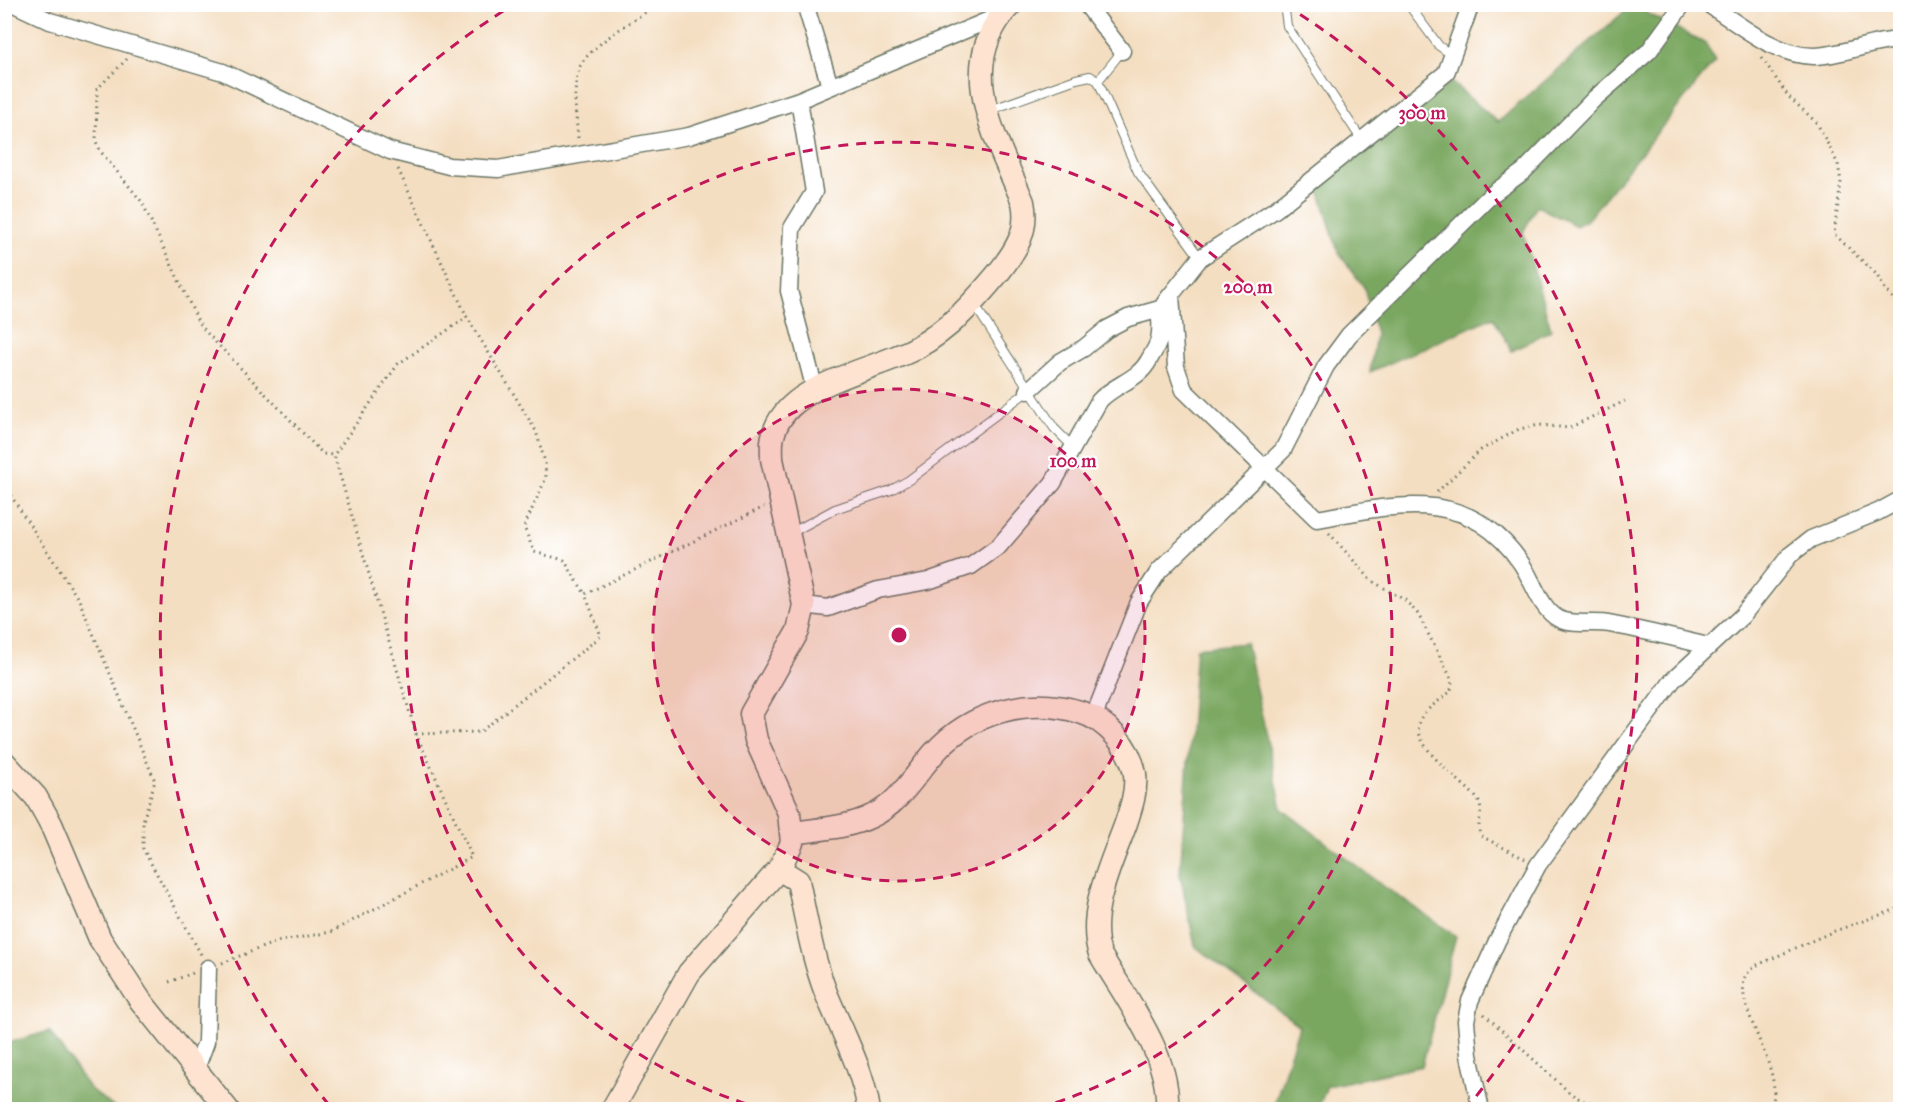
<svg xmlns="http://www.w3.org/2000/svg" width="1905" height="1114" font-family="'IM FELL Great Primer',serif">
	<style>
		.forest { fill: #7aa760; stroke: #4c724a; stroke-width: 1.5 }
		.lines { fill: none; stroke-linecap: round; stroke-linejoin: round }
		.lane-casing { stroke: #6a7565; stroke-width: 10 }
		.street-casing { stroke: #6a7565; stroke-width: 19 }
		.secondary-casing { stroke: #6a7565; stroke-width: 25 }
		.path { stroke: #6a7565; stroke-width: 3; stroke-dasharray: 1.5 4.5; stroke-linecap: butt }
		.lane { stroke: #fff; stroke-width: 8 }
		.street { stroke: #fff; stroke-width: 16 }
		.secondary { stroke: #fee3d1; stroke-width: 22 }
		.ring { fill: none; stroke: #c2185b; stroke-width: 3; stroke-dasharray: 10 8 }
		.centre { fill: #c2185b; stroke: #fff; stroke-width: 3 }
		.ring-label { font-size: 18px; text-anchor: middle; font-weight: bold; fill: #c2185b; stroke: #fff; stroke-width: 4.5; stroke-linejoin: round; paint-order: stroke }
	</style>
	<rect width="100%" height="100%" fill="#fff"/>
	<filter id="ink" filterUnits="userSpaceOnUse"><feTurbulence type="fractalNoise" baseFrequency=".0167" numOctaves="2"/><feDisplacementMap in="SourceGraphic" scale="12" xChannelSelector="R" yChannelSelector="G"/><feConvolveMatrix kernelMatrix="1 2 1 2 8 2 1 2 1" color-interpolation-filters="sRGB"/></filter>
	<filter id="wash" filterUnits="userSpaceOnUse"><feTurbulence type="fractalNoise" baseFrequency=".008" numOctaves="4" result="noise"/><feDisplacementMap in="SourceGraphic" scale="24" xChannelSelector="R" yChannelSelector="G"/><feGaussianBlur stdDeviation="1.35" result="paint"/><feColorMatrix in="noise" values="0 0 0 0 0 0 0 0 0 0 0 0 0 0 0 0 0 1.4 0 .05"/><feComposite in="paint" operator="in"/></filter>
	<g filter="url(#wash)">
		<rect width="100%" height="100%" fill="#f4dec1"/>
		<path class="forest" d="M1632,5l74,39 9,17 -128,159 -11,6 -39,-20 -14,26 28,98 -39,21 -19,-34 -123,55 6,-38 -12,-47 -26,-35 -20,-66 133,-104 47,40z
			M1246,643l36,166 97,74 77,53 -34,130 -95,20 -9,23h-45l26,-83 -104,-80 -15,-72 16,-226z
			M49,1031l40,57 27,21h-111v-65z"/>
	</g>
	<g filter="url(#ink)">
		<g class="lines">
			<g class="lane-casing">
				<path id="lane" d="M1284,4l3,22 74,113
					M1408,4l31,42 13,9
					M1098,81l24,-30
					M990,110l86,-31 14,-3 8,5 40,91 62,86
					M974,304l80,124 19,19
					M791,533l44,-24 56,-19 18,-10 119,-89"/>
			</g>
			<g class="street-casing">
				<path id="street" d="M14,4l36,17 173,51 167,79 59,15 49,3 191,-33 110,-36 202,-85
					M805,4l25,82
					M1086,4l36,47
					M1471,4l-25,69 -170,136 -76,49 -29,37 5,72 8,23 133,129c78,-14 151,-34 204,44 12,17 19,46 38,56 13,7 36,2 50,5 33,6 66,14 99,22
					M1708,4c31,20 69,53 107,52 29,-1 56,-15 85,-16
					M799,100l15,92 -22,36 -3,63 26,99
					M1028,391l32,-29 24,-14 23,-19 21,-11 32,-9
					M804,605l24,3 50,-18 50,-9 43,-15 28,-20 54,-63 46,-82c15,-17 39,-20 50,-41 3,-6 9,-14 10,-21 5,-21 -6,-22 11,-43
					M1094,716l45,-114 20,-31 124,-121 43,-84 23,-31 142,-140 33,-24 70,-72 55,-48 34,-47
					M196,1069l10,-27 2,-74
					M1481,1110l-12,-55 -3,-34 4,-20 27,-60 41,-76 135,-185 69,-64 48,-61 21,-16 67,-27 22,-12"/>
			</g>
			<g class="secondary-casing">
				<path id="secondary" d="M4,762l32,35 15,27 49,115 40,61 88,110
					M792,833c26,-4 56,-5 80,-17 28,-13 43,-42 63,-64 36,-40 94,-56 145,-40 26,8 50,34 55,62 2,16 -4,34 -9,49 -14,40 -40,89 -26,131 26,45 71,102 67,156
					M779,869l19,12c8,37 14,76 28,112 16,39 36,74 43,117
					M612,1110l77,-137 90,-104 13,-26 -3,-30 -33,-73 -5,-26 47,-83 6,-26 -32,-146c0,-7 -1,-16 1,-23 12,-53 101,-65 143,-88 34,-19 58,-46 83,-76 17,-22 30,-41 24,-70 -27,-65 -71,-136 -12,-198"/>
			</g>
			<path class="path" d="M1762,58l26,38 29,27 21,41 3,18 -7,52 42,40 9,15 15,17
				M127,59l-30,30 -1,53 5,10 41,50 55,117 9,13 117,122 11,1
				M578,138c-2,-23 -6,-46 1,-69 6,-21 60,-52 79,-65
				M398,169l69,148 69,114 9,31 1,16 -22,49 10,25 30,8 21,34
				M4,485l75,115 76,181 -12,40v28l59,107
				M1437,492l44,-42 38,-21 21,-4 29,3 56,-27
				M1329,533l43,48 33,19 13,14 34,66 -1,11c-9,8 -21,15 -28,24 -22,27 43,67 55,85 7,11 -3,24 3,36l44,23
				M416,734l64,-2 121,-96 -16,-42 179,-87
				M222,963l54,-21 55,-10 141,-75 -56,-123 -82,-279 64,-91 69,-47
				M169,982l24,-9
				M1484,1014l86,79 13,8 48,9
				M1769,1110c22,-33 -36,-100 -24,-133 2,-4 7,-8 10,-11l77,-34 68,-24"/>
			<use href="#lane" class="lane"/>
			<use href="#street" class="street"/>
			<use href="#secondary" class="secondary"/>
		</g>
	</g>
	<circle cx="899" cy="635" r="246" fill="#c2185b" fill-opacity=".12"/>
	<g class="ring">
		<circle cx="899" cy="635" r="246"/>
		<path d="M763 1109A493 493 0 1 1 1035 1109"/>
		<path d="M329 1105A739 739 0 0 1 513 5M1285 5A739 739 0 0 1 1469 1105"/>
	</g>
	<circle cx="899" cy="635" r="9" class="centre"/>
	<g class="ring-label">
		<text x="1422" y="119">300 m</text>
		<text x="1248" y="293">200 m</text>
		<text x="1073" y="467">100 m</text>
	</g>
	<rect width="1905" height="1114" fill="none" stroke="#fff" stroke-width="24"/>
</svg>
